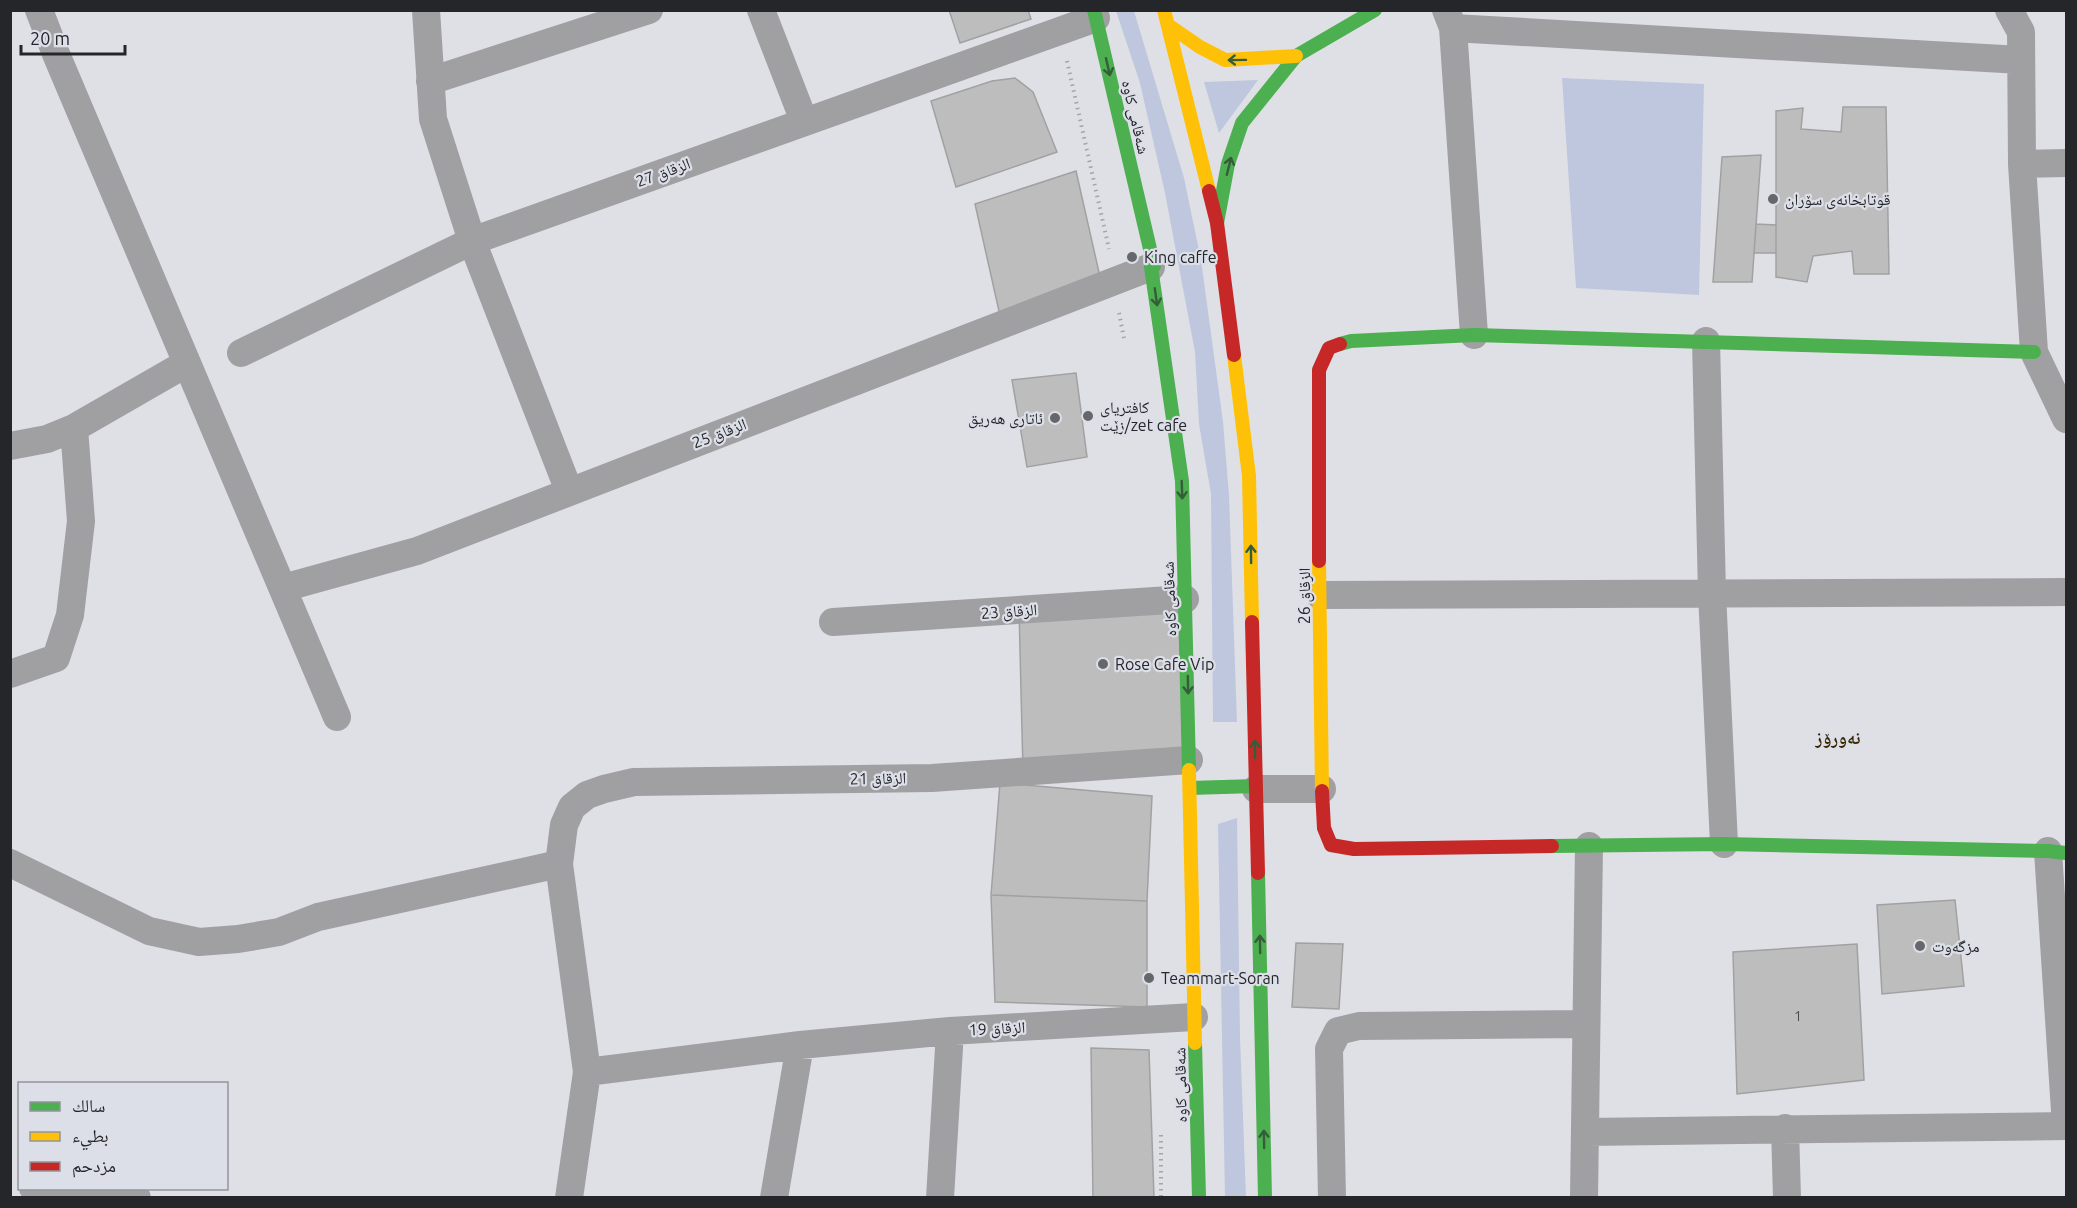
<svg xmlns="http://www.w3.org/2000/svg" width="2077" height="1208" font-family="Ubuntu,'Noto Naskh Arabic',sans-serif">
	<style>
		.green { fill: #bfc7df }
		.building { fill: #bebdbe; stroke: #a1a1a2; stroke-width: 1.5 }
		.lines { fill: none; stroke-linecap: round; stroke-linejoin: round }
		.path { stroke: #a4a5a9; stroke-width: 4; stroke-dasharray: 1.5 4.5; stroke-linecap: butt }
		.street { stroke: #a0a0a3; stroke-width: 28 }
		.fast { stroke: #4caf50; stroke-width: 14 }
		.slow { stroke: #ffc107; stroke-width: 14 }
		.jam { stroke: #c62828; stroke-width: 14 }
		.oneway { stroke: #355d39 }
		.poi-dot { fill: #66676b; stroke: #dcdfe8; stroke-width: 2 }
		.labels { text-anchor: middle; stroke-width: 4.5; stroke-linejoin: round; paint-order: stroke }
		.number-label { font-size: 14px; fill: #4b4c4f }
		.street-label { font-size: 16px; fill: #25262a; stroke: #dcdfe8 }
		.poi-label { font-size: 16px; fill: #25262a; stroke: #dcdfe8; text-anchor: start }
		.neighbourhood-label { font-size: 18px; font-weight: bold; fill: #3a2600; stroke: #dcdfe8 }
	</style>
	<rect width="100%" height="100%" fill="#dfe0e5"/>
	<path class="green" d="M1116,11h18l50,167 17,82 22,162 6,73 8,227h-24l-2,-228 -12,-70 -4,-72 -30,-159 -25,-110z
		M1562,78l142,6 -5,211 -123,-7z
		M1258,80l-39,53 -15,-51z
		M1237,818l3,219 6,160 -21,1 -7,-374z"/>
	<path class="building" d="M949,10h79l3,9 -71,24z
		M1015,78l18,14 24,60 -101,35 -25,-86 61,-20z
		M1843,107h43l3,167h-35l-2,-23 -39,5 -6,26 -31,-5v-166l27,-3 -2,21 40,3z
		M1761,155l-9,127h-39l9,-125z
		M1076,171l27,119 -102,30 -26,-116z
		M1756,224l20,1v28h-22z
		M1076,373l11,84 -60,10 -15,-87z
		M1182,603l7,157 -166,11 -4,-161z
		M1000,783l152,13 -5,105 -156,-6z
		M991,895l156,6v106l-152,-5z
		M1955,900l9,86 -82,8 -5,-89z
		M1296,943l47,1 -4,65 -47,-2z
		M1857,944l7,136 -127,14 -4,-142z
		M1091,1048l58,2 5,148h-61z"/>
	<g class="lines">
		<path class="path" d="M1067,61l42,188
			M1119,313l5,25
			M1161,1135v63"/>
		<path class="street" d="M39,10l17,44 281,663
			M426,10l7,109 39,122 97,250
			M761,10l43,111
			M1446,10l7,18 21,307
			M2009,10l12,22 1,132 12,188 32,67
			M1453,28l568,32
			M430,81l219,-71
			M2022,164l44,-1
			M1706,341l6,252 12,251
			M241,353l231,-112 624,-223
			M10,446l37,-7 27,-11 113,-65
			M283,588l134,-37 734,-284
			M1320,595l746,-3
			M833,622l352,-23
			M10,674l46,-16 14,-43 11,-94 -7,-93
			M1256,789h66
			M2048,851l18,275
			M10,863l139,68 50,11 39,-3 41,-7 39,-15 241,-53
			M587,1072l213,-27 150,-14 244,-14
			M1785,1128l2,70
			M1585,1132l481,-6
			M33,1188l104,10
			M569,1198l18,-126 -28,-208 5,-39 8,-18 15,-12 17,-6 30,-7 298,-4 257,-18
			M774,1198l26,-153
			M940,1198l10,-167
			M1332,1198l-3,-149 9,-18 21,-5 227,-2
			M1584,1198l5,-352"/>
		<path class="fast" d="M1094,10l60,256 -3,1 31,214 7,289
			M1217,223l11,-59 14,-41 54,-67 79,-46
			M1340,344l11,-3 123,-6 560,17
			M1190,788l66,-2
			M1552,846l172,-2 324,7 18,2
			M1258,873l7,325
			M1195,1043l4,155"/>
		<path class="slow" d="M1164,10l45,181
			M1168,25l32,22 25,13 71,-4
			M1234,355l15,121 3,146
			M1319,561l3,230
			M1189,770l6,273"/>
		<path class="jam" d="M1209,191l8,32 17,132
			M1319,561v-191l10,-22 11,-4
			M1252,622l6,251
			M1322,791l2,37 7,17 23,4 198,-3"/>
	</g>
	<defs><path id="oneway-shaft" d="M-6 0H5M1.5-3L5.5 0L1.5 3" fill="none" stroke-width="1.6" stroke-linecap="round" stroke-linejoin="round" transform="scale(1.5)"/></defs>
	<g class="oneway">
		<use href="#oneway-shaft" transform="translate(1237 60) rotate(179)"/>
		<use href="#oneway-shaft" transform="translate(1108 67) rotate(77)"/>
		<use href="#oneway-shaft" transform="translate(1229 166) rotate(-76)"/>
		<use href="#oneway-shaft" transform="translate(1156 297) rotate(82)"/>
		<use href="#oneway-shaft" transform="translate(1182 490) rotate(88)"/>
		<use href="#oneway-shaft" transform="translate(1251 554) rotate(-91)"/>
		<use href="#oneway-shaft" transform="translate(1188 685) rotate(89)"/>
		<use href="#oneway-shaft" transform="translate(1255 749) rotate(-91)"/>
		<use href="#oneway-shaft" transform="translate(1260 944) rotate(-91)"/>
		<use href="#oneway-shaft" transform="translate(1264 1139) rotate(-91)"/>
	</g>
	<g class="poi-dot">
		<circle cx="1773" cy="199" r="6"/>
		<circle cx="1132" cy="257" r="6"/>
		<circle cx="1088" cy="416" r="6"/>
		<circle cx="1055" cy="418" r="6"/>
		<circle cx="1103" cy="664" r="6"/>
		<circle cx="1920" cy="946" r="6"/>
		<circle cx="1149" cy="978" r="6"/>
	</g>
	<g class="labels">
		<g class="number-label">
			<text x="1798" y="1021">1</text>
		</g>
		<g class="street-label">
			<text transform="translate(1136 117) rotate(77)" y="6">شەقامی کاوە</text>
			<text transform="translate(663 172) rotate(-20)" y="6">الزقاق 27</text>
			<text transform="translate(719 433) rotate(-21)" y="6">الزقاق 25</text>
			<text transform="translate(1304 596) rotate(-90)" y="6">الزقاق 26</text>
			<text transform="translate(1169 599) rotate(-92)" y="6">شەقامی کاوە</text>
			<text transform="translate(1009 611) rotate(-4)" y="6">الزقاق 23</text>
			<text transform="translate(878 778) rotate(-1)" y="6">الزقاق 21</text>
			<text transform="translate(997 1028) rotate(-3)" y="6">الزقاق 19</text>
			<text transform="translate(1180 1085) rotate(-91)" y="6">شەقامی کاوە</text>
		</g>
		<g class="poi-label">
			<text x="1785" y="205">قوتابخانەی سۆران</text>
			<text x="1144" y="263">King caffe</text>
			<text x="1100" y="413">کافتریای<tspan x="1100" dy="18">زێت/zet cafe</tspan></text>
			<text x="1043" y="424" text-anchor="end">ئاتاری هەریق</text>
			<text x="1115" y="670">Rose Cafe Vip</text>
			<text x="1932" y="952">مزگەوت</text>
			<text x="1161" y="984">Teammart-Soran</text>
		</g>
		<g class="neighbourhood-label">
			<text x="1838" y="744">نەورۆز</text>
		</g>
	</g>
	<rect width="2077" height="1208" fill="none" stroke="#25262a" stroke-width="24"/>
	<rect x="18" y="1082" width="210" height="108" fill="#dcdfe8" stroke="#93959c" stroke-width="1.5"/>
	<rect x="30" y="1102" width="30" height="9" fill="#4caf50" stroke="#93959c" stroke-width="1.5"/>
	<text x="72" y="1112" font-size="18" fill="#25262a">سالك</text>
	<rect x="30" y="1132" width="30" height="9" fill="#ffc107" stroke="#93959c" stroke-width="1.5"/>
	<text x="72" y="1142" font-size="18" fill="#25262a">بطيء</text>
	<rect x="30" y="1162" width="30" height="9" fill="#c62828" stroke="#93959c" stroke-width="1.5"/>
	<text x="72" y="1172" font-size="18" fill="#25262a">مزدحم</text>
	<path d="M21 45v9h104v-9" fill="none" stroke="#25262a" stroke-width="3"/>
	<text x="30" y="45" font-size="18" fill="#25262a" stroke="#dcdfe8" stroke-width="4.5" paint-order="stroke">20 m</text>
</svg>
